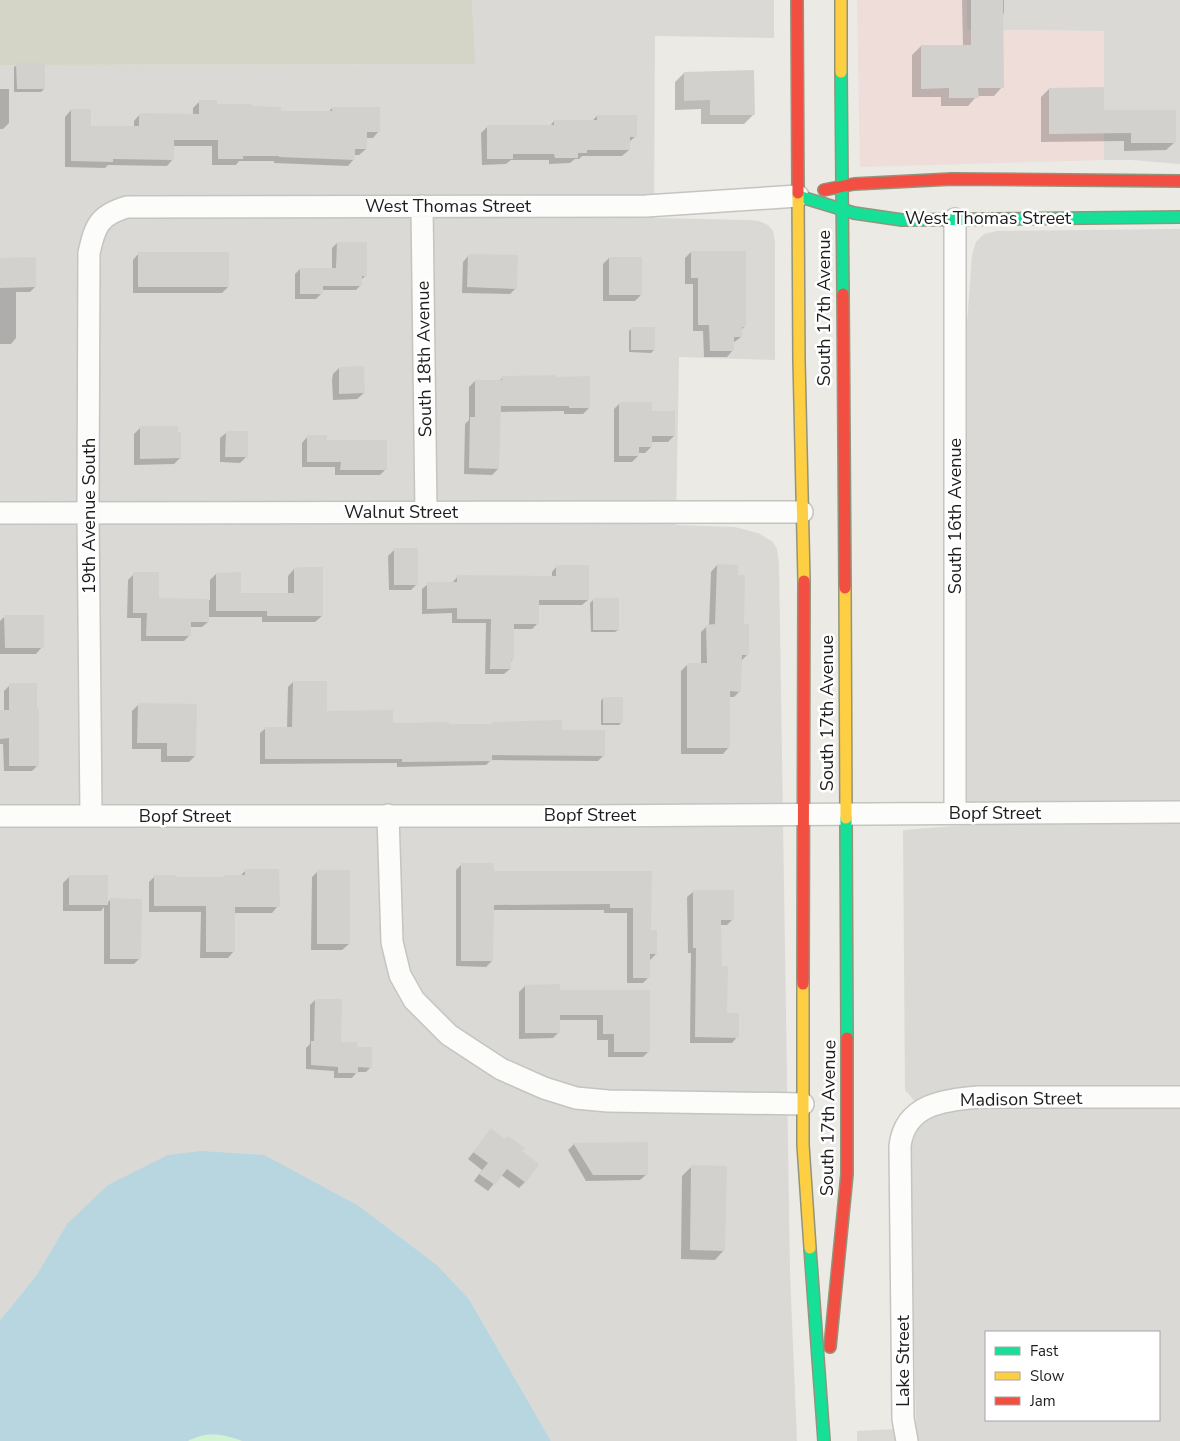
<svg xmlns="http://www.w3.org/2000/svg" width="1180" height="1441" font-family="'Nunito Sans',sans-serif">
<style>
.residential{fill:#dad9d6;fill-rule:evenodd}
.commercial{fill:#eeddd9}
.construction{fill:#d4d5c6}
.park{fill:#d2f3d3}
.water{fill:#b7d6df}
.shadow{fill:#0003}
.building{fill:#d3d1ce}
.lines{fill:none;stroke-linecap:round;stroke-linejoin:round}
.street-casing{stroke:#c4c4c1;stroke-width:24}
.fast-casing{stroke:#92957c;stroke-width:14}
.slow-casing{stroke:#92957c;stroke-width:14}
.jam-casing{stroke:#92957c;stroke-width:14}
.street{stroke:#fcfcfb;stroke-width:21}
.fast{stroke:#16e098;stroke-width:11}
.slow{stroke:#ffcf43;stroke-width:11}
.jam{stroke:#f24e42;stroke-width:11}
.labels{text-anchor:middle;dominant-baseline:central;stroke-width:5;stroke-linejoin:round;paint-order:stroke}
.street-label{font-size:18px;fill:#1d1d1d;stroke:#fff}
</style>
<rect width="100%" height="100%" fill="#ebeae5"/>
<path class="residential" d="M472,0H774V38L655,36L654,218L749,220L759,221L768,225L773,231L775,242V360L679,357L676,525L735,527L758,533L773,542L777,549L779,564L790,1273L797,1441H551L469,1299L437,1265L359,1206L67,1224L36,1276L0,1320V65L474,64Z
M967,0H1180V164L1132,160H1104V31L967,30Z
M1180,229V1441H857V1431L916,1428L910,1157L912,1143L918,1129L929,1118L905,1090L903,830L967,825L965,693L966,337L972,255L976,242L984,234L997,231ZM986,1332H1159V1420H986Z"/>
<path class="commercial" d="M857,0H967V30L1104,31V160L860,167Z"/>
<path class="construction" d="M0,0H472L475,64L0,65Z"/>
<path class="park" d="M199,1435H225L242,1441H188Z"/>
<path class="water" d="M201,1151L264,1155L359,1206L437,1265L469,1299L551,1441H242C223,1434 207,1431 188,1441H0V1320L36,1276L67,1224L108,1185L168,1155Z"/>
<path class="shadow" d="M962,0H1004V13L1002,15V87L994,96H977L968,106H941V97H912V55L921,46H963Z
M17,65L44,89L41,92H14V67Z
M684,73L754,114L744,124H701V109L675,110V82Z
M0,89H9V123L3,129H0Z
M1049,89L1103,111L1175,142L1166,150L1124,151V141L1041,142V97Z
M199,102L216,105L251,107L280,113H328L332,108L379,131L373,138H366V149L359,155H354V159L348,166L274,163V161H239L236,165H212V146H173V159L167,166L108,165L105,168L65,167V117L71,110L89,128H134V121L140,114L193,115V108Z
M597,116L636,136L629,142V150L622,156H582L579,159H575L570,163L549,164V160H511L506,164L482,165L481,133L488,126H550L554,121H592Z
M0,243V259L35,287L30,292H16V338L11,344H0Z
M337,243L365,276L361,280V285L356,290H321V294L316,299H295V274L300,269H332V248Z
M691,252L745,326L741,330V337L733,343V350L727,357H704L703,331H693V284H685V258Z
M139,253L228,287L222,293H133V260Z
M469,255L516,288L510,294L462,293L463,262Z
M609,258L641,295L635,301H603V264Z
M632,328L654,350L651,353L629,352V331Z
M339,368L364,393L357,399L333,400L332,380L333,374Z
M503,377L589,408L583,414H564V411L499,412L498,469L492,475L464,474L465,424L469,420V387L475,381H499Z
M620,403L651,412L674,436L668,442H651V447L645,453H638V456L632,462H614V409Z
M141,427L180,458L174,464L134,465V434Z
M227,432L247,456L240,463L220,462V438Z
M308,436L326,442L386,469L380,475H335V467H302V443Z
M394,550L417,584L411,590H389L388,556Z
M717,565L743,625L748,654L741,661L740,691L734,697H729V747L723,754H681V671L688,664L701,665V632L707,626H709L711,572Z
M557,566L588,600L582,605H538V623L532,629H513L512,660L510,663V669L504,674H485L486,623H452V613L422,614V589L428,584L452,583L458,576L552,578V572Z
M294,569L322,616L315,622H262V617H208V622L202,627H190V635L184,641H141V618H127L128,580L134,574L158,600H210V580L216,574L240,594H288V576Z
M593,600L618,630L615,632H591L590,603Z
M5,616L42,647L36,654H0V621Z
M293,682L325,712L392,724L491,725L493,723L561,731L604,755L598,761L491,760L486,765L397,767V763L260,764V733L266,728H287L288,687Z
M10,685L38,765L32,771H4L3,744H0V711H4V691Z
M603,698L622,722L619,725H601V701Z
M138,705L195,756L189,762H161V749H132V711Z
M462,864L492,872H650L649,931L656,954L650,960L649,977L643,983H627V913H604V910H492V961L486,967L456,966V870Z
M246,870L278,906L272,913H234V951L228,958H200L201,912H149V882L155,876L175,879H223L225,876H240Z
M318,871L349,944L342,950H311L312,877Z
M69,877L107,903L111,899L140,958L134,964H104V907L101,911H63V883Z
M693,892L733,919L727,925H720V967L726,1014L737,1037L732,1043H690L691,953H688L687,897Z
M525,986L558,991H649V1051L643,1057H608V1040H597V1020H559V1032L553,1038L519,1039V992Z
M315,1000L340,1043L356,1049L371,1067L366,1072H357L352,1078H334V1071L306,1069V1048L310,1044V1005Z
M491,1130L521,1152L525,1182L519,1188L501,1175L488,1191L474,1181L482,1170L468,1159Z
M574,1144H646L647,1174L640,1180L586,1181L568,1150Z
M692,1166L724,1250L715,1260L681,1259L682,1176Z"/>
<path class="building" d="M971,0H1003L1004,88H978L979,98H949V88L921,89V45H971Z
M16,63H45V89H17Z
M754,70L755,115H710V100L684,101V72Z
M1104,87V110H1176V143H1131V133L1049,134V88Z
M199,100H217V104H252V106L281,107V111H332V107H380V132H367V149H355V160L279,157V156H243V159H218V140H174V160L113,159V162L71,161V109H91V126H139V113L199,114Z
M597,115H637V137H630V150H587V153H578V158H555L554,154H513V159H487V125H554V120H597Z
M337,242H367V276H362V286H323V294H300V268H336Z
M691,251H746V327H742V337H734V351H710L709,325H698V278H691Z
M138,252H229V287H138Z
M468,254L518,255L517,289L467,287Z
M36,257V287L0,288V258Z
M609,257H642V295H609Z
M631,327H655V350H631Z
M364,366L365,393L339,394V367Z
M556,375V377L590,376V408H569V406H501L499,469L469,468L470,417H475V380H502V376Z
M619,402H652V411H675V436H652V447H639V456H619Z
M140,426H178V432H181V458L140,459Z
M226,431H248V457H225Z
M307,435H327V440H387V470H340L341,462H307Z
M394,548H418V585H394Z
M717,564L738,565V575H745L744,624H749V655H742L741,692L730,691V748H687V663H707L706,625L715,624Z
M556,565H589V600H539V624H514V660H511V669H490L491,619H457V608L427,609V582H457V575L556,576Z
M301,567H323V616H267V611H216V573L241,572V593H294V568Z
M133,572H159V598L209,599V622H191V636H146L147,613H133Z
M593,598H619V630H593Z
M4,615H44V648H5Z
M293,681H327V711L393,710V723L449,722V724H492V722L562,720V730H605V756L492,755V761L402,762V759H265V727H292Z
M9,683H37V709H39V766H9V738L0,739V710H9Z
M603,697H623V723H603Z
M138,703L197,704L196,756H167V743H137Z
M461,863H494V871H652L651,930H657V954H650V978H633V908H610V904L494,905L493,961H461Z
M245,869H279L280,907H235V952H206V906H154V875H176V877H225V875H245Z
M317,870H350V944H317Z
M69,875H108V905H69Z
M693,890H734V920H721L722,966H728L727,1013H739V1038L695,1037L696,948H693Z
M110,898L142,899L141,959H110Z
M560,984V990H650V1052H614V1034H603V1015H560V1033H525V985Z
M315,999H342L341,1042H357V1047H372V1068L358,1067V1073H338V1067L311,1065V1041H314Z
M491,1128L505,1139L508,1136L525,1148L522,1151L539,1164L526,1183L507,1169L495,1185L479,1174L488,1163L473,1152Z
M648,1142V1175H593L573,1143Z
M691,1165L727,1166L725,1251L690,1250Z"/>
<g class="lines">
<defs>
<path id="street" d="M422,206L426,512
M0,513L802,512
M955,813V219
M388,815L392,942L400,975L414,1000L449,1035L501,1069L544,1088L576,1098L608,1101L803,1104
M0,816H581L1180,812
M91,816L88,512L89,253C95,226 99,215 127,207L646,206L798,196
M907,1441L903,1419L900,1146C905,1104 944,1100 979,1097H1180"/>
<path id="fast" d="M841,72L843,294
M798,196L854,213L902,220L1180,217
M846,818L847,1038
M810,1248L824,1441"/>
<path id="slow" d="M841,0V72
M798,193L799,360L804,581
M845,588L846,818
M803,984V1145L810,1248"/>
<path id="jam" d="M797,0L798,193
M824,190L854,184L952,179L1180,181
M843,294L845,588
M803,984L804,581
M830,1347L847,1174V1038"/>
</defs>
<use href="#street" class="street-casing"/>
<use href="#fast" class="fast-casing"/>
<use href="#slow" class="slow-casing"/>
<use href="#jam" class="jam-casing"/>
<use href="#street" class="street"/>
<use href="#fast" class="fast"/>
<use href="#slow" class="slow"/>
<use href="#jam" class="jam"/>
</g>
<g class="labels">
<g class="street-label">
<text x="448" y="206">West Thomas Street</text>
<text x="988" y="218">West Thomas Street</text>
<text transform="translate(824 308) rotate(-90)">South 17th Avenue</text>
<text transform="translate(424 359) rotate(-91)">South 18th Avenue</text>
<text x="401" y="512">Walnut Street</text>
<text transform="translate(89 516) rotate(-90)">19th Avenue South</text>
<text transform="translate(955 516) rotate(-90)">South 16th Avenue</text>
<text transform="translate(827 713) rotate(-90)">South 17th Avenue</text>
<text x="995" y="813">Bopf Street</text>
<text x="590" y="815">Bopf Street</text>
<text x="185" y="816">Bopf Street</text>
<text transform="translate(1021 1099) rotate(-1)">Madison Street</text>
<text transform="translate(828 1118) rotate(-89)">South 17th Avenue</text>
<text transform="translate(903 1361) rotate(-90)">Lake Street</text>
</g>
</g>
<rect x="985" y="1331" width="175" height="90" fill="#ffffff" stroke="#a5a5a5"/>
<rect x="995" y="1347" width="25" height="8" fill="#16e098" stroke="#a5a5a5"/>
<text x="1030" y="1356" font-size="15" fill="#1d1d1d">Fast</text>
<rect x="995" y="1372" width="25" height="8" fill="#ffcf43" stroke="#a5a5a5"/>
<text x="1030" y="1381" font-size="15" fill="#1d1d1d">Slow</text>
<rect x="995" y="1397" width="25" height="8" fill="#f24e42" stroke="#a5a5a5"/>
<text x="1030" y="1406" font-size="15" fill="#1d1d1d">Jam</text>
</svg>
